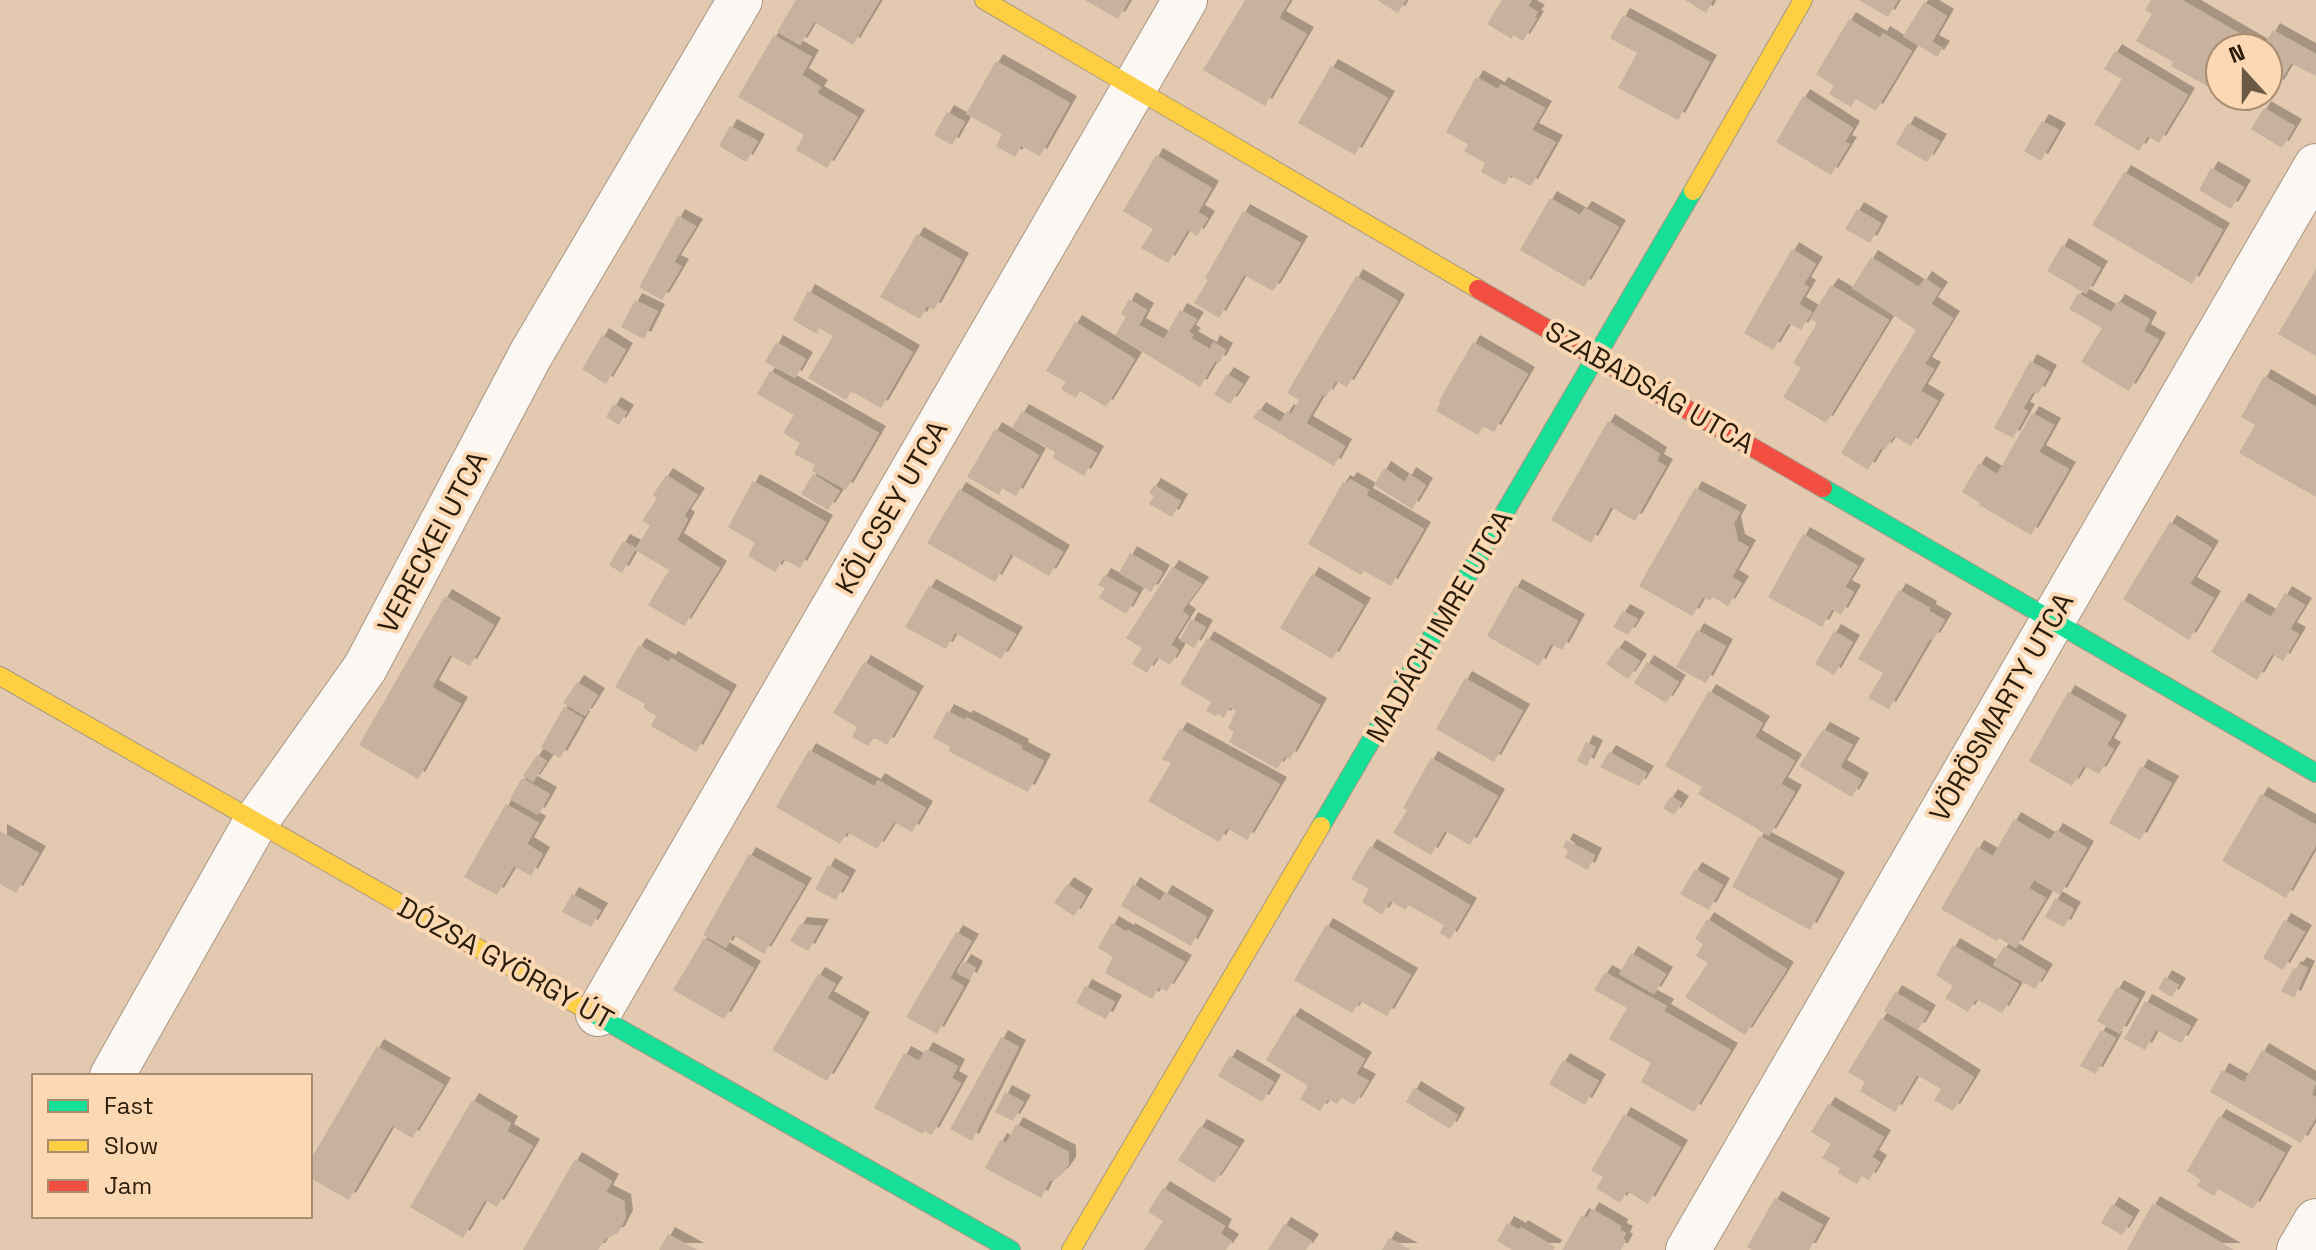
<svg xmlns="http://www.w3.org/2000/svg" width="2316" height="1250" font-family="'Space Grotesk',sans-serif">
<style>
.building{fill:#c6b29e;filter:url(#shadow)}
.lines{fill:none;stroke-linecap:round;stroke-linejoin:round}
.street-casing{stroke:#a99683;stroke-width:46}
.fast-casing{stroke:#a99683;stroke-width:20}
.slow-casing{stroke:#a99683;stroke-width:20}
.jam-casing{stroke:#a99683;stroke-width:20}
.street{stroke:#fbf7f3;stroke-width:44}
.fast{stroke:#16e098;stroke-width:18}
.slow{stroke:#ffcf43;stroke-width:18}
.jam{stroke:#f24e42;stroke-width:18}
.labels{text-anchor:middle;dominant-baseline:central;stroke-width:8;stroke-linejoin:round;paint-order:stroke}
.street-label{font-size:28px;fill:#2c1c0a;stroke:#fcd9b4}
</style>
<defs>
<filter id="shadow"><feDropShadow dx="7" dy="-7" stdDeviation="0" flood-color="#0004"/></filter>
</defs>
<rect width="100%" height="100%" fill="#e2c9b0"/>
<path class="building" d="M796,0H880L853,45L814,22L800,45L777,32Z
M1085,0H1129L1118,19Z
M1245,0H1290L1279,18L1307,34L1265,106L1203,70Z
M1377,0H1406L1398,13Z
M1502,0H1532L1528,6L1538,12L1534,17L1537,18L1523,41L1513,35L1512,39L1487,24Z
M1685,0H1713L1706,13Z
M1859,0H1898L1888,17Z
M2151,0H2182L2263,47L2273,30L2316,54V76L2291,63L2277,87L2268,81V48H2220V89L2216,87L2214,90L2171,66L2173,62L2136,41L2152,14L2145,10Z
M1924,2L1947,16L1932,42L1943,48L1937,57L1903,36Z
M1623,15L1710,62L1678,120L1618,88L1637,53L1610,38Z
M1849,19L1880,38L1883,33L1912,51L1876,111L1856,99L1851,107L1829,94L1834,86L1816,74Z
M774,35L812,57L802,75L821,87L817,93L858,117L827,168L796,150L804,135L738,97Z
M2115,51L2188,95L2159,143L2148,136L2139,151L2094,124L2122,79L2104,69Z
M996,61L1070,103L1040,156L1021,146L1015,157L996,146L1002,134L966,114Z
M1331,66L1388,98L1355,155L1298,123Z
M1476,77L1498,89L1501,84L1545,108L1532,130L1556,142L1531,186L1510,175L1505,185L1481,172L1485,163L1464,151L1468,144L1446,132Z
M1803,96L1853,128L1845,142L1850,144L1831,175L1776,142Z
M2232,96H2262L2255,109Z
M2264,108L2295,126L2282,148L2251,129Z
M947,112L965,122L952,145L934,135Z
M2042,121L2059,130L2041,161L2024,151Z
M1908,123L1940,141L1927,162L1896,144Z
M730,126L758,141L746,162L719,146Z
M1156,155L1212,188L1198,212L1208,218L1197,236L1188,230L1168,263L1141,248L1153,229L1123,211Z
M2211,168L2244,187L2231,209L2199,190Z
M2124,172L2223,230L2192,284L2092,225Z
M1550,198L1580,215L1585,208L1619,227L1584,287L1520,250Z
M1857,209L1881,223L1870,243L1845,229Z
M1243,211L1301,243L1273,291L1244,275L1219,318L1194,303L1208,280L1205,278Z
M678,216L696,226L674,262L682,266L662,300L639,287Z
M917,234L962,260L934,310L927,306L920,319L880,297Z
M2062,245L2101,268L2086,294L2047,271Z
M1792,249L1816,264L1804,284L1809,287L1799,304L1812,312L1801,330L1789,323L1773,350L1744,333Z
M1871,257L1919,287L1925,278L1941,289L1931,304L1953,318L1925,364L1934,369L1921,391L1938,401L1911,446L1894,436L1885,450L1881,448L1868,470L1841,453L1916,330L1852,288Z
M2316,269V356L2278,334Z
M1356,276L1398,301L1347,387L1336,381L1326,397L1323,394L1306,423L1345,446L1334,466L1253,418L1259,409L1280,422L1287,411L1291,414L1299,400L1287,393Z
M1831,285L1889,320L1826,423L1783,397L1801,368L1793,363L1817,323L1810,319Z
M808,291L913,352L881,408L851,391L846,400L808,378L833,336L819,328L817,334L793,320Z
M2078,293L2111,312L2118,301L2150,319L2144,331L2159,340L2129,391L2081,362L2102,328L2069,309Z
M1129,299L1147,310L1139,325L1164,339L1180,310L1197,319L1189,332L1194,335L1191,338L1210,349L1213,342L1226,350L1219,363L1215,361L1200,387L1115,335L1126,317L1121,314Z
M635,300L658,311L644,339L621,327Z
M1075,322L1135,359L1106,407L1080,391L1076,398L1061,389L1066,382L1046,371Z
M602,335L626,350L606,384L582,369Z
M776,342L806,359L795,378L765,362Z
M1473,342L1528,374L1494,432L1483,426L1478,435L1436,411L1441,402L1439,401Z
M2030,361L2050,372L2038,394L2033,392L2023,409L2028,411L2013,438L1994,428Z
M770,371L879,433L846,490L812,471L815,465L794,454L800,443L783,433L794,415L757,394Z
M1227,374L1243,384L1230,404L1214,394Z
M2264,376L2316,407V497L2239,453L2255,425L2241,417Z
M614,404L627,412L619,425L606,417Z
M1022,411L1097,453L1084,476L1053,458L1055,452L1012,428Z
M2032,413L2054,425L2039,452L2069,469L2031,535L1979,505L1980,503L1962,492L1979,463L1997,474Z
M1608,421L1660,454L1657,461L1666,466L1635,521L1611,507L1591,543L1551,520Z
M995,429L1039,455L1016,496L1002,488L999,495L967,477Z
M1384,468L1405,482L1409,474L1426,485L1412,509L1374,485Z
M813,474L840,491L828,510L801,494Z
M666,475L698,495L684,516L688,519L677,540L720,568L684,626L648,605L669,570L635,550L650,525L642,521L657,498L653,495Z
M1350,479L1369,490L1366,495L1424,529L1391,586L1364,571L1361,575L1308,544L1343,482L1347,484Z
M753,481L826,522L800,568L783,559L775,572L748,556L755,543L728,527Z
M1154,485L1181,501L1172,517L1149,504L1154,496L1149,493Z
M1695,488L1740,512L1734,523L1738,541L1749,547L1732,577L1742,583L1728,606L1713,597L1710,601L1703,597L1692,616L1639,586Z
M959,489L1063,552L1049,576L1009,553L1010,556L995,582L927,543Z
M2170,522L2212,548L2190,584L2214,598L2189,640L2123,599Z
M1803,534L1858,566L1845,587L1854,592L1841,615L1832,609L1822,627L1768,597Z
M623,541L636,548L622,573L609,565Z
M1130,553L1163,572L1151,592L1119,573Z
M1172,567L1202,584L1182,611L1189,616L1171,645L1179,650L1170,665L1157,657L1147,673L1132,664L1142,648L1126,638Z
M1312,574L1364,605L1332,659L1280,628Z
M1104,575L1138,593L1126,614L1099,598L1105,588L1098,585Z
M929,586L1016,634L1001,659L955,633L946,649L905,627Z
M1515,586L1578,621L1562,650L1551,644L1539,666L1487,636Z
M1899,590L1930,608L1929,611L1945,620L1933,640L1930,639L1889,709L1868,698L1883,673L1858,659Z
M2285,593L2305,605L2290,629L2299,634L2283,661L2272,654L2257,680L2211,652L2242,600L2271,617Z
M445,596L494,625L470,666L450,655L432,687L461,704L418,779L359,745Z
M1623,611L1638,619L1628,635L1613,627Z
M1191,619L1206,627L1194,648L1180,640Z
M1697,630L1726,646L1706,683L1676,667Z
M1834,631L1853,642L1834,675L1815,664Z
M1207,638L1320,705L1290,759L1285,756L1277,769L1229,742L1234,732L1228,728L1236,711L1230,707L1224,718L1218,714L1216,716L1206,711L1211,702L1180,684Z
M639,645L669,662L671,658L730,692L696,752L651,726L656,716L643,708L645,704L615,687Z
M1618,647L1640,661L1628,679L1606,664Z
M864,662L917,693L887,745L874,737L868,746L852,737L857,727L833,713Z
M1647,662L1679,682L1666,703L1634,683Z
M1465,678L1523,711L1494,762L1436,729Z
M577,682L598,695L585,716L563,703Z
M1709,691L1763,723L1755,737L1795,761L1781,784L1795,792L1769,836L1698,794L1702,787L1665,766Z
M2068,692L2120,722L2107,745L2114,749L2099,774L2084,766L2072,786L2029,761Z
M564,707L583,718L560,758L541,747Z
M947,711L965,720L966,717L1022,746L1021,749L1044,761L1028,792L948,751L951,747L933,738Z
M1180,729L1280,784L1247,840L1227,828L1219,842L1148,801L1171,763L1162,759Z
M1823,729L1853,745L1840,767L1862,780L1852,797L1799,766Z
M1586,742L1596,747L1587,766L1577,761Z
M809,750L874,786L878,780L926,808L912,832L894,822L877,849L847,832L840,844L776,807Z
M1609,752L1647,773L1639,786L1600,767Z
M537,755L547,761L533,782L523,776Z
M1431,758L1498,796L1470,845L1445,831L1431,855L1393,833L1407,810L1403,808Z
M2141,766L2172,783L2140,840L2109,823Z
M522,778L550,794L538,815L510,799Z
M2261,794L2316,825V845L2286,898L2222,861Z
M1671,796L1682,803L1674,815L1663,808Z
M506,804L539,823L527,844L543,854L531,876L514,866L497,895L464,877Z
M2014,819L2050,840L2056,830L2087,848L2060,895L2034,880L2029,888L2046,898L2016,948L1999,938L1997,941L1941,909L1977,847L1993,856Z
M0,831L39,853L16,893L0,884Z
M1759,836L1838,879L1810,930L1732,887Z
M1566,840L1595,855L1588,870L1565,858L1568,850L1563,847Z
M1370,846L1470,905L1450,939L1440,933L1444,925L1408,905L1406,910L1390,901L1382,915L1362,902L1369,889L1351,879Z
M749,854L805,885L764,954L733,935L726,948L703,935Z
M828,865L849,877L836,900L815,889Z
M1695,869L1723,885L1709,910L1680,894Z
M1067,884L1086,896L1074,916L1054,903Z
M1133,884L1160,901L1165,892L1207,917L1191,946L1121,906Z
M572,894L601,910L591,927L562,912Z
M2055,898L2074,909L2064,927L2045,917Z
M1707,919L1787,969L1745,1035L1685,997L1708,963L1696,956L1703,944L1695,939Z
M2284,920L2305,932L2283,970L2263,958Z
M1112,923L1127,932L1128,930L1185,962L1167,991L1159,987L1152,999L1105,973L1113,957L1098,948Z
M800,924L822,926L808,951L790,941Z
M1326,925L1411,975L1387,1016L1360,1001L1352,1013L1294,980Z
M956,932L972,941L950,978L964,986L937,1034L906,1017Z
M704,938L754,968L724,1019L673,990Z
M1953,945L2019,984L2002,1013L1976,999L1968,1012L1945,998L1953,986L1936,975Z
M2004,946L2046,971L2035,989L1993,965Z
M1631,953L1666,974L1654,994L1619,974Z
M964,961L976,968L970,980L957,973Z
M2300,964L2308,968L2294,998L2281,991L2294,968L2296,969Z
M1605,972L1667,1006L1664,1011L1731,1050L1694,1112L1641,1082L1651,1063L1609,1039L1627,1008L1594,990Z
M818,974L836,984L827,998L863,1019L827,1081L772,1050Z
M2165,977L2179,985L2172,997L2158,989Z
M1085,986L1115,1002L1106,1019L1076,1003Z
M2117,987L2139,999L2120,1034L2097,1021Z
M1895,992L1929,1012L1918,1030L1884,1011Z
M2145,1001L2191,1026L2181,1043L2156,1030L2145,1050L2124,1039Z
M1293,1015L1365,1059L1356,1074L1369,1081L1354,1105L1342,1098L1337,1104L1328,1099L1320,1111L1300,1099L1308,1086L1266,1060Z
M1881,1018L1974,1077L1953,1111L1934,1100L1941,1089L1917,1075L1895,1112L1860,1091L1865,1082L1848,1072Z
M2101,1030L2116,1038L2096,1074L2080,1066Z
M1001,1037L1019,1047L972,1141L950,1129Z
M377,1046L444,1085L412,1138L392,1126L349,1200L310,1178V1161Z
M926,1049L958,1066L952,1078L961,1083L932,1135L924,1131L923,1134L874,1108L904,1053L919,1061Z
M2262,1050L2316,1082L2312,1095L2316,1097V1117L2301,1143L2210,1092L2222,1070L2244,1082Z
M1230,1056L1274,1082L1262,1102L1218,1076Z
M1563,1060L1599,1081L1585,1105L1549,1084Z
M1414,1088L1458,1115L1450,1129L1406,1102Z
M1005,1092L1024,1102L1013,1121L995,1112Z
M472,1100L511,1123L507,1131L533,1146L497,1207L485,1200L463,1238L410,1207Z
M1828,1104L1884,1137L1872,1157L1880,1162L1869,1180L1862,1176L1857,1184L1838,1173L1840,1168L1822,1158L1831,1144L1811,1132Z
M1624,1114L1681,1147L1648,1204L1627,1191L1620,1203L1596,1188L1603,1177L1591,1171Z
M2219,1116L2285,1153L2253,1209L2218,1189L2214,1196L2197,1186L2201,1180L2187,1171Z
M1016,1124L1069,1152V1164L1062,1174L1053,1181L1050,1180L1041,1198L985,1168L1000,1140L1006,1143Z
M1200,1126L1238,1147L1214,1183L1178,1160Z
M575,1159L612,1181L606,1192L624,1201L626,1217L618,1233L605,1239L598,1250H523Z
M1163,1188L1225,1226L1221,1234L1232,1241L1226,1250H1144L1163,1221L1148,1212Z
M1775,1198L1823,1225L1809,1250H1752L1747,1247Z
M2153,1203L2234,1250H2127Z
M2112,1204L2133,1217L2122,1235L2101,1223Z
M1592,1209L1621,1226L1620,1230L1626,1233L1623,1239L1626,1241L1621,1250H1562L1582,1215L1587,1218Z
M1507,1223L1519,1230L1521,1227L1555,1247L1553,1250H1512L1497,1241Z
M1284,1224L1312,1241L1306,1250H1268Z
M668,1234L697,1250H659Z
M1389,1238L1411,1250H1382Z"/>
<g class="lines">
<defs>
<path id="street" d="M598,1014L1185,0
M112,1076L255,823L365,668L531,354L740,0
M1688,1250L2316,166
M2299,1250L2316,1221"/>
<path id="fast" d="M1823,488L2316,773
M1321,826L1693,191
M592,1013L1011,1250"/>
<path id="slow" d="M984,0L1478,289
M1693,191L1803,0
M0,676L592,1013
M1071,1250L1321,826"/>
<path id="jam" d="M1478,289L1823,488"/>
</defs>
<use href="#street" class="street-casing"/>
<use href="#fast" class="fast-casing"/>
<use href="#slow" class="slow-casing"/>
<use href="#jam" class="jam-casing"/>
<use href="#street" class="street"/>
<use href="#fast" class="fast"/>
<use href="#slow" class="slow"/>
<use href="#jam" class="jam"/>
</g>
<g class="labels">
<g class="street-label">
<text transform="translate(1650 387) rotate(30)">SZABADSÁG UTCA</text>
<text transform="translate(891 507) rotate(-60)">KÖLCSEY UTCA</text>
<text transform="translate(432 542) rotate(-62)">VERECKEI UTCA</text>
<text transform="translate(1439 626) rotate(-60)">MADÁCH IMRE UTCA</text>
<text transform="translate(2001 707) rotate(-60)">VÖRÖSMARTY UTCA</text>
<text transform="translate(506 963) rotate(29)">DÓZSA GYÖRGY ÚT</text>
</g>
</g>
<rect x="32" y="1074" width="280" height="144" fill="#fcd9b4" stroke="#a98d70" stroke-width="2"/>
<rect x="48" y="1100" width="40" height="12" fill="#16e098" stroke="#a98d70" stroke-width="2"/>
<text x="104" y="1114" font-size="24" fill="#2c1c0a">Fast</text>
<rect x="48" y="1140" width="40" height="12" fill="#ffcf43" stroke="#a98d70" stroke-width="2"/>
<text x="104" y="1154" font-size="24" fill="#2c1c0a">Slow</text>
<rect x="48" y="1180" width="40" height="12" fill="#f24e42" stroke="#a98d70" stroke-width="2"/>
<text x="104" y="1194" font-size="24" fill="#2c1c0a">Jam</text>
<g transform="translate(2244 72) rotate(339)"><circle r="38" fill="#fcd9b4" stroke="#a98d70" stroke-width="2"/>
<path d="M0-6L14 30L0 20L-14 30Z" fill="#6c5944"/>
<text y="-12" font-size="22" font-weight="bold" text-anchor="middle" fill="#2c1c0a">N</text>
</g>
</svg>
